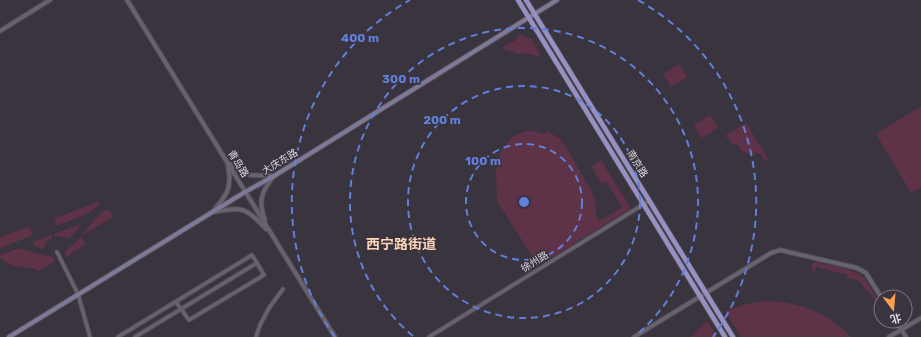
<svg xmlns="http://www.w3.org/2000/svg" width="921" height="337" font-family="Rubik,'Noto Sans SC',sans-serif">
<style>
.green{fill:#5e3247}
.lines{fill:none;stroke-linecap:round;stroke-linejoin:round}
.minor-casing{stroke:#55515a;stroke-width:5}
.tertiary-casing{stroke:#55515a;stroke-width:5.5}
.secondary-casing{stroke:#55515a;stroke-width:6}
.primary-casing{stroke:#55515a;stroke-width:6}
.minor{stroke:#68626e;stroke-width:3}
.tertiary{stroke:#68626e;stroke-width:3.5}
.secondary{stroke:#7f7998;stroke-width:4}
.primary{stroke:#9691c2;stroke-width:4.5}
.ring{fill:none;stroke:#617fdb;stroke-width:2;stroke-dasharray:7 5}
.labels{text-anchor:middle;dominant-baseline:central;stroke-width:3.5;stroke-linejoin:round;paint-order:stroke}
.street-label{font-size:10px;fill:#dedae1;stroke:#39343e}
.district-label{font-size:14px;font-weight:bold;fill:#fdd4b8;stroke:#39343e}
.centre{fill:#617fdb;stroke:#39343e;stroke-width:2}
.ring-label{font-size:12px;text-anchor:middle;font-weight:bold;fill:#617fdb;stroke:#39343e;stroke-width:3.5;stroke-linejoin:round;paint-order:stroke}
</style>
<rect width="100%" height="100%" fill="#39343e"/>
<path class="green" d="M520,35L531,39L541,55L537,56C534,54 531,55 528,53C520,56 514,51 507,51L505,50L503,47L518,39L517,36Z
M679,64L687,77L671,87L663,74Z
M921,106V187L911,193L876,134Z
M710,115L718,128L702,138L694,125Z
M746,123L770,162L763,159L762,156L759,153H755L753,155L751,154L750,155H749V153H748L747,154L746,153V152H744L743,151L740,150L739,146L736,144H732L730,142L731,141L730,140L729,141L728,138H727L726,135Z
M532,131L545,134L547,131L559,138L564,144L591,190L595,200L596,209V216L599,221L622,207L606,181L601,184L592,168L593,165L601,160L631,208L541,264H537L497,201L496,172L498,161L501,151L511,138L523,132Z
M98,202L99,203V205L89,213L82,216L57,226L56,225L55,218Z
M107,209L112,213L113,217L81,236L86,244L66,257L65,254C67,248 72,246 76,242C87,232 93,217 107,209Z
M79,225L80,226L79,228L69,239L60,236L55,237L54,234Z
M28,227L30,228L32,234L31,236L0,248V237Z
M52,235V238L47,241L43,249L33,245V243L35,241Z
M20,248L39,254L53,257L55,261L39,271C33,267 27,268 20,267C12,266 6,263 0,258V255Z
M815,262C829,266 853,268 864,277L881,306V311L868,290H865C860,280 858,280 847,278V275L816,267L815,271L812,270V264Z
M765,301C799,302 827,312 851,337H741L725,311L747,304Z
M707,321L718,337H690Z"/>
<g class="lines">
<defs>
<path id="minor" d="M57,252L78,294L90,337
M176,302L181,309L189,320L264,275L257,263
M118,337L252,255L257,263L135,337
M256,337L260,325L269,308L283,289
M429,337L649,201"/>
<path id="tertiary" d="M127,0L335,337
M0,31L50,0
M228,163L243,173L251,175L274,176
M214,210C228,194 232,187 228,165
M214,212C243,206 246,208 266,229
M265,220C258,201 261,193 273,177
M896,321L906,337
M634,337L771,253L780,250L857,268L866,273L881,297
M889,337L921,318"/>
<path id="secondary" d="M9,337L245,192L274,176L557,0"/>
<path id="primary" d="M518,0L725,337
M526,0L733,337"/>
</defs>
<use href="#minor" class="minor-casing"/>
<use href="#tertiary" class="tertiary-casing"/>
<use href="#secondary" class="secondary-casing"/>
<use href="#primary" class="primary-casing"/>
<use href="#minor" class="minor"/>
<use href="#tertiary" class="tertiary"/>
<use href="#secondary" class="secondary"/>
<use href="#primary" class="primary"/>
</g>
<g class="ring">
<circle cx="524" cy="202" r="58"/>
<circle cx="524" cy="202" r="116"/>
<path d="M413 336A174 174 0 1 1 635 336"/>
<path d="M335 337A232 232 0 0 1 410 0M638 0A232 232 0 0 1 713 337"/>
</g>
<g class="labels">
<g class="street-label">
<text transform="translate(280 162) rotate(-31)">大庆东路</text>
<text transform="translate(238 164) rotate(58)">青岛路</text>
<text transform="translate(637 164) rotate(58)">南京路</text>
<text transform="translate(535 262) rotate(-32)">徐州路</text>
</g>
<g class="district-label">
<text x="401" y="244">西宁路街道</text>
</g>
</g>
<circle cx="524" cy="202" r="6" class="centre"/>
<g class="ring-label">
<text x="360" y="42">400 m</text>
<text x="401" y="83">300 m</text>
<text x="442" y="124">200 m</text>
<text x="483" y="165">100 m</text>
</g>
<g transform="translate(893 309) rotate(164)"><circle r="19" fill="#39343e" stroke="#7b767f"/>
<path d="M0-3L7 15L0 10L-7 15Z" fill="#fc9d54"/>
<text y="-6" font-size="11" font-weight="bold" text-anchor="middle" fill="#dedae1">北</text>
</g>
</svg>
